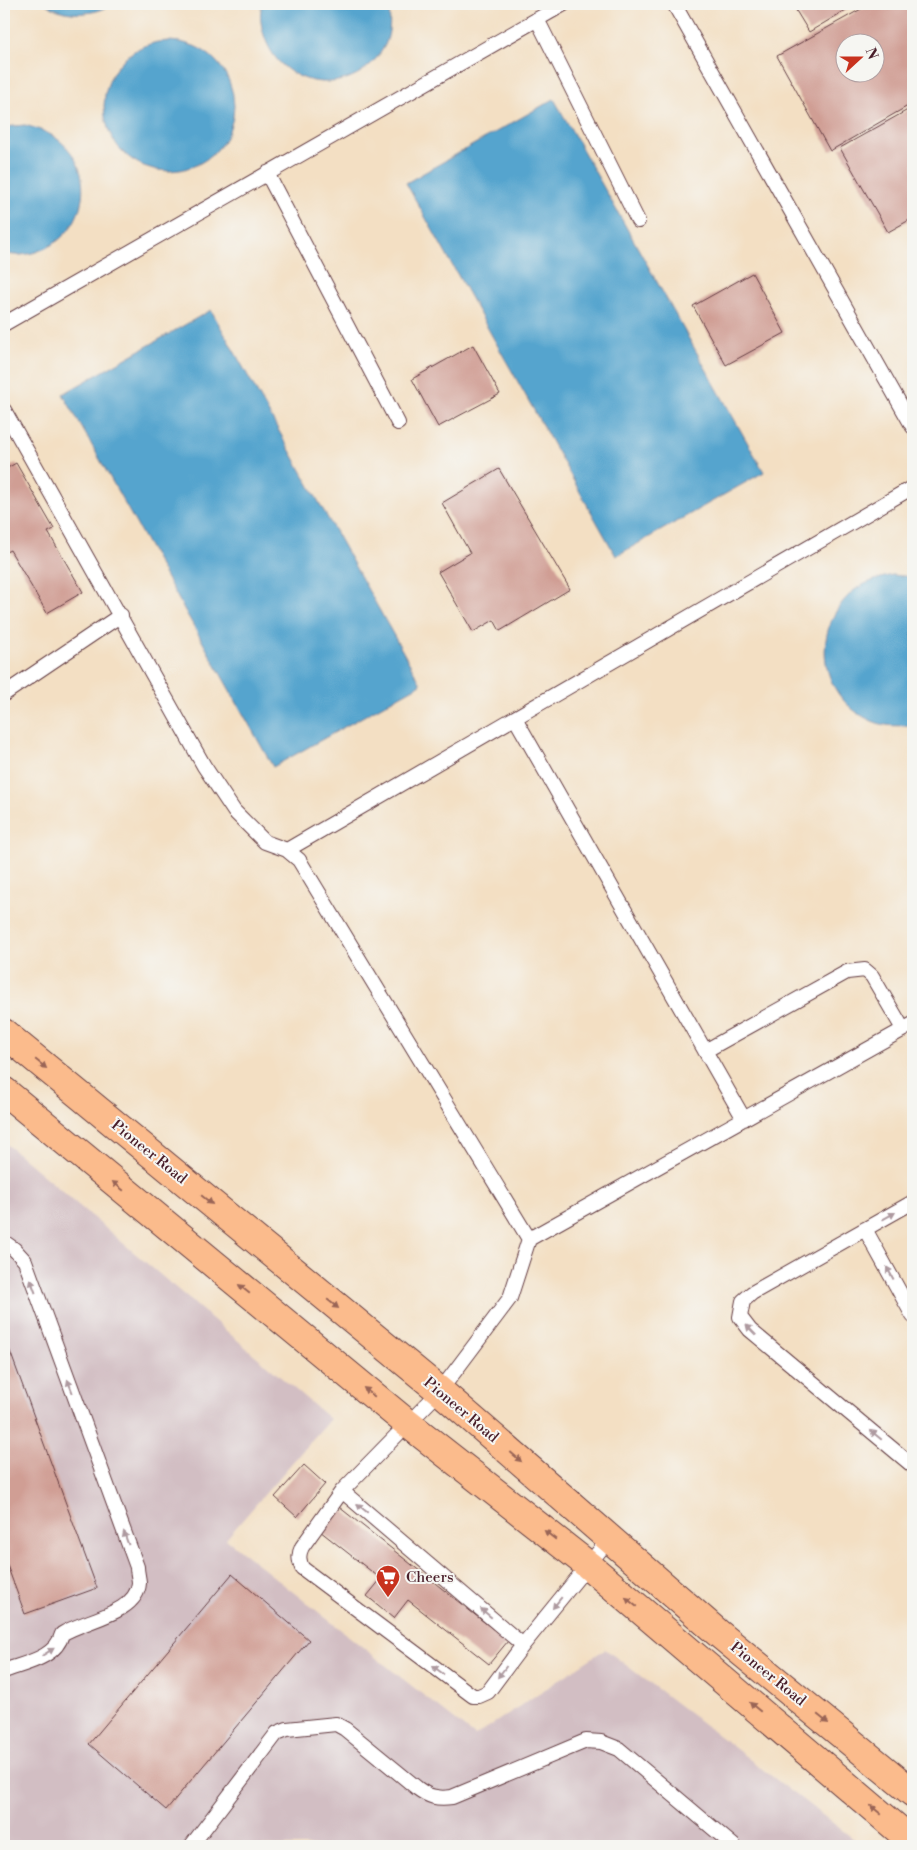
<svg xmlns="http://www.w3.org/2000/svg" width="917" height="1850" font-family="'Libre Bodoni',serif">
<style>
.industrial{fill:#d2bec3}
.water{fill:#54a4ce;stroke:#4f627c}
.building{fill:#d09e94;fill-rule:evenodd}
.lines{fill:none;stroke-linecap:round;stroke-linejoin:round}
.service-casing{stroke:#633c42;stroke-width:16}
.primary-casing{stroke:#633c42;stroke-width:30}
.service{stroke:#fff;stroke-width:14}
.primary{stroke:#fbbb8c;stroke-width:28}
.oneway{fill:#9a6557}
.oneway2{fill:#ae9aa0}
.labels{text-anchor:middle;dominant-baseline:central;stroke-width:4;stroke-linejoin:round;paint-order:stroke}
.street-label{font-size:15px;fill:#4a1f2b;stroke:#f6f6f2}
.poi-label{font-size:15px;fill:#4a1f2b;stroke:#f6f6f2;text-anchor:start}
</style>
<rect width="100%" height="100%" fill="#f6f6f2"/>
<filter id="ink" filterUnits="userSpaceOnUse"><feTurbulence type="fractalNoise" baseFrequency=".02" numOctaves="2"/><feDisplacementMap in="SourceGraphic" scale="10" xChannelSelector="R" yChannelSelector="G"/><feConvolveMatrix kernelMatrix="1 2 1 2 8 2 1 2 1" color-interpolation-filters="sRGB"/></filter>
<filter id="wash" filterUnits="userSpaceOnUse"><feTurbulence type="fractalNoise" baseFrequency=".0096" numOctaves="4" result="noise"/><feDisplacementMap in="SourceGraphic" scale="20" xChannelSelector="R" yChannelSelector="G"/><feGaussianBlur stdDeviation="1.12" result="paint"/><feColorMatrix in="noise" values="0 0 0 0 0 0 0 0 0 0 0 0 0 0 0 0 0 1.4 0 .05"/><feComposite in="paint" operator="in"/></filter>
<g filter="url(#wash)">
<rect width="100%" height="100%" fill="#f3dfc3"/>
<path class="industrial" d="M4,1142L330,1419L226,1539L475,1736L605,1649L863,1846H4Z"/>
<path class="water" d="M46,4H113C94,16 65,17 46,4Z
M262,4H389C390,17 391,33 385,45C358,98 284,93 265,38C261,27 259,15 262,4Z
M104 106a65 65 0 1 1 130 0a65 65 0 1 1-130 0Z
M554,99L764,472L616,556L406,183Z
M25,125C38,129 49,132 60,141C98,172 86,233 41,250C29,255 16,257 4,253V127Z
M211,310L421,684L273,767L63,394Z
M892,575L913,577V725C899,726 885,727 872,721C819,698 810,632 850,594C861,583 877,579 892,575Z"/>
<g id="blocks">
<path class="building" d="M792,4H856L809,32Z
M870,4H913V103L830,151L777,56ZM844,42H874V72H844Z
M913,107V218L888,232L840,148Z
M752,273L785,333L726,365L693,306Z
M473,345L500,394L438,427L412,379Z
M16,463L54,529L48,532L83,592L47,613L10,550L4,553V470Z
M499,469L570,589L500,631L494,620L473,632L438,572L470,553L442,503Z
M4,1335L97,1588L25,1614L4,1557Z
M304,1465L325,1484L297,1517L275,1497Z
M339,1507L508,1641L489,1664L408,1600L394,1618L367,1596L381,1579L320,1531Z
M232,1574L309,1640L166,1810L89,1744Z"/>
</g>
</g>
<g filter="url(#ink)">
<use href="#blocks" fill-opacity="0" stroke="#633c42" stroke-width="1"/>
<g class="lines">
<defs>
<path id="service" d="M674,4L913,427
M537,19L638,221
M267,173L398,423
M4,324L564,4
M4,410L204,766L234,811L265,842L287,850L299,860L529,1239
M4,694L121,615
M515,718L744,1119
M287,850L913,487
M705,1051L847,972L865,970L872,976L903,1029
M913,1202L752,1293L743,1301L740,1317L750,1330L913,1466
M865,1229L913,1316
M4,1242L14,1249L25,1261L137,1567C137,1573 139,1578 139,1583C137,1614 83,1620 62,1634C56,1658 25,1663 4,1671
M342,1491L523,1645
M610,1538L523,1645L488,1692L479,1696H473L302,1568C299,1560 298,1555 302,1547L342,1491L440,1391L510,1298L529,1239L913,1024
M191,1846L277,1733L287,1729L336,1724L345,1729L417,1788C429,1797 437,1799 452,1797L586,1741L601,1742L619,1749L734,1846"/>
<path id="primary" d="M4,1033L440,1391L718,1633L913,1793
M4,1091L407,1423L588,1565L913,1842"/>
</defs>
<use href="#service" class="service-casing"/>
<use href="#primary" class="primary-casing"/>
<use href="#service" class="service"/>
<use href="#primary" class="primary"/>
</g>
<defs><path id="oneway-solid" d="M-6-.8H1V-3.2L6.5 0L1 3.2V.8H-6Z" transform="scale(1.25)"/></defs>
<g class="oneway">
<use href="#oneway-solid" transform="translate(41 1064) rotate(39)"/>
<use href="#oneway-solid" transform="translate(118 1186) rotate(-141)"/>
<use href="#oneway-solid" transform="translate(207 1200) rotate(39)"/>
<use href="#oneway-solid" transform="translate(244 1289) rotate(-141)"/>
<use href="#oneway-solid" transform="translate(333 1304) rotate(39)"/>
<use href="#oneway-solid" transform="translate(369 1392) rotate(-141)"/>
<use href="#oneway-solid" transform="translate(516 1457) rotate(41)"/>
<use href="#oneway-solid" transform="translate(550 1535) rotate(-142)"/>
<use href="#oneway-solid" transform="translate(631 1602) rotate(-140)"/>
<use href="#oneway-solid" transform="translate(755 1707) rotate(-140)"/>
<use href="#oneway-solid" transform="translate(823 1719) rotate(39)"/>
<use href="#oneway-solid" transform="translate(876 1810) rotate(-140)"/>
</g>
<g class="oneway2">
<use href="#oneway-solid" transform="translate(889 1216) rotate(-29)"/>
<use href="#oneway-solid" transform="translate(890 1273) rotate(-119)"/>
<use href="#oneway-solid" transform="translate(33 1286) rotate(-110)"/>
<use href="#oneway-solid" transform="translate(751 1330) rotate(-134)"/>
<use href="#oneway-solid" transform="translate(70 1386) rotate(-111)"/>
<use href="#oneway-solid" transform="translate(876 1435) rotate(-140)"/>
<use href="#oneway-solid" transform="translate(362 1508) rotate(-140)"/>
<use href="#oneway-solid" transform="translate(126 1538) rotate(-110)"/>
<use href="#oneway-solid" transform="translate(557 1603) rotate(129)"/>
<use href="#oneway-solid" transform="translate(486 1613) rotate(-140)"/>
<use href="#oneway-solid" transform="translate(48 1652) rotate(-32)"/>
<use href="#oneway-solid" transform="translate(438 1670) rotate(-143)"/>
<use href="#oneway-solid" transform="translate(502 1672) rotate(127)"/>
</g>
</g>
<defs>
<symbol id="supermarket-pin" viewBox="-11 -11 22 30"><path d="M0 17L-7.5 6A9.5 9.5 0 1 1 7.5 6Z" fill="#c8321e" stroke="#f6f6f2"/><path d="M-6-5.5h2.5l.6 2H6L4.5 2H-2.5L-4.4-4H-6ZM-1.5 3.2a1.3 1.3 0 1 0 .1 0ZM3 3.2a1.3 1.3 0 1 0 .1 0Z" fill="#fff"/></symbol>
</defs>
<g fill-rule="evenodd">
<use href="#supermarket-pin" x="374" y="1563" width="28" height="38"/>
</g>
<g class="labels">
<g class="street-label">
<text transform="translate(149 1152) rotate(39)">Pioneer Road</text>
<text transform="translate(461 1410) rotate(40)">Pioneer Road</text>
<text transform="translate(768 1674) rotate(39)">Pioneer Road</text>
</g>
<g class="poi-label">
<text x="406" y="1577">Cheers</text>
</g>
</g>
<rect width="917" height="1850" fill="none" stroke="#f6f6f2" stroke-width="20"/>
<g transform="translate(860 58) rotate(69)"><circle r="24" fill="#f6f6f2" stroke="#b1a0a2"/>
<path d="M0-4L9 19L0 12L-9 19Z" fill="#c8321e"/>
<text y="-8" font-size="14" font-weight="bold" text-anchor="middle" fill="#4a1f2b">N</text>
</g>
</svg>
